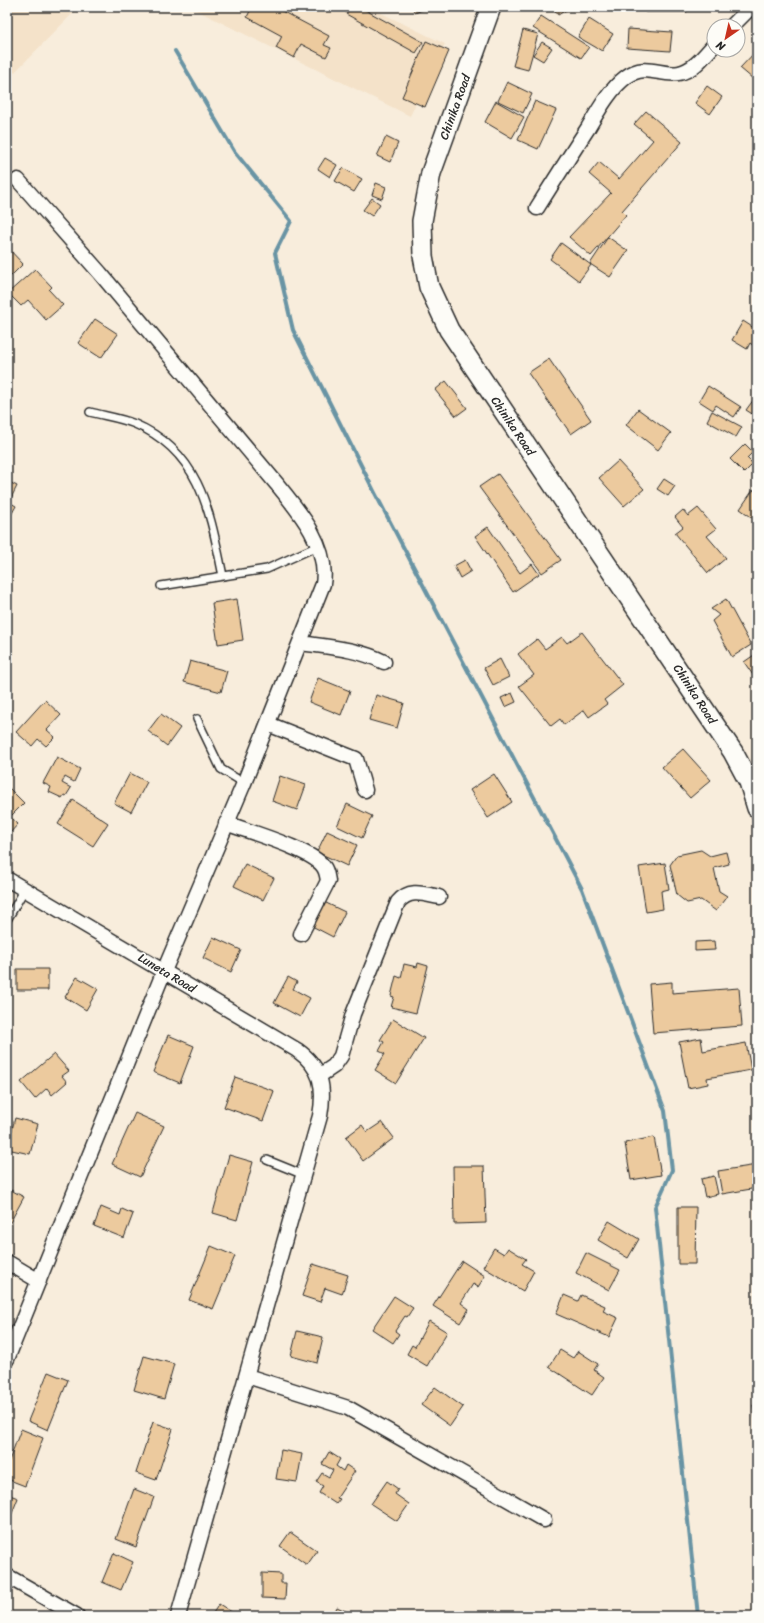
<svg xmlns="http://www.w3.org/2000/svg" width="764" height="1623" font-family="Sriracha,sans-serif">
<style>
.built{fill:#f4e2c9}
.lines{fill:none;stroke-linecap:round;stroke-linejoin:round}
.stream{stroke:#6994a4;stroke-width:4}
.building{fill:#ecca9e;stroke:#2b2b2b}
.service-casing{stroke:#2b2b2b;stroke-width:10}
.minor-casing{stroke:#2b2b2b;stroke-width:17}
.secondary-casing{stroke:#2b2b2b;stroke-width:22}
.service{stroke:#fdfcf7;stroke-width:7}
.minor{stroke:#fdfcf7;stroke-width:14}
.secondary{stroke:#fdfcf7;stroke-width:19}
.labels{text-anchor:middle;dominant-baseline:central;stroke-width:3.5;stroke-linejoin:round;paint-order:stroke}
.street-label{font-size:12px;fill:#2b2b2b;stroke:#fdfcf7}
</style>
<rect width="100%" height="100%" fill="#f8eddc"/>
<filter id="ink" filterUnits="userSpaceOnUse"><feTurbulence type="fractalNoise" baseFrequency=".025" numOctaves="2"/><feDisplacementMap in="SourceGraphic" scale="8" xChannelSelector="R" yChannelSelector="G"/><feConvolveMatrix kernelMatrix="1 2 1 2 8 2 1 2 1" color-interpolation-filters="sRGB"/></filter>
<g filter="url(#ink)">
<path class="built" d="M7,7H79L7,80Z
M190,7H369L445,44L410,116Z"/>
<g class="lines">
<path class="stream" d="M175,51L234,151L291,221L275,253L293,330L375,493L582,889L665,1111L672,1170L655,1207L698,1616"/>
</g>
<path class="building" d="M252,7H274L329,36L324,45L331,48L326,57L301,44L294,58L276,48L282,36L247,17Z
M350,7H360L423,42L416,53L346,14Z
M412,7H429L415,13Z
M553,7H571L558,15Z
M645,7H687V12H645Z
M541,16L589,47L581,58L533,28Z
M589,19L613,34L602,51L578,37Z
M628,29L672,32L670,51L627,48Z
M523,30L538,34L528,70L513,66Z
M426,41L449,51L425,107L402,97Z
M542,42L552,48L543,61L533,55Z
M757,50V75L753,79L740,68Z
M507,82L532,94L523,113L498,101Z
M707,86L722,97L710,114L695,103Z
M496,101L524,117L512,138L485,122Z
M535,101L556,110L538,149L518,140Z
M646,111L682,142L622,211L626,215L591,256L569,237L611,193L589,174L599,162L619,179L653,140L634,124Z
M386,137L398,143L390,162L377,156Z
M325,158L337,165L330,177L318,169Z
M343,168L362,179L354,192L335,181Z
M376,183L386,187L382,199L372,195Z
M372,198L380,204L372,216L363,210Z
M608,237L628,251L610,277L590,264Z
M561,243L591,265L579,281L550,259Z
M7,247L23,264L9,278L7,276Z
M35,269L52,287L49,290L63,305L46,320L28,300L21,306L8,293Z
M95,319L118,334L101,358L78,343Z
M743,321L757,330V342L754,346L750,343L747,349L732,340Z
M549,359L591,420L571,434L528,373Z
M446,381L467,408L456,416L435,390Z
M708,386L741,407L734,417L716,405L713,410L699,401Z
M757,395V417L746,410Z
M638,409L671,433L658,450L626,425Z
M712,411L742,427L736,437L707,421Z
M745,444L753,452L747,458L753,464L744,473L730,459Z
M618,461L644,489L624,506L599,478Z
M498,474L561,560L542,573L479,487Z
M664,479L675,486L668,496L657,489Z
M7,481L17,486L9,502L16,506L7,522Z
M753,490L757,493V521L740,509Z
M698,508L716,529L707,536L726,558L708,573L675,533L683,527L675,517L683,510L688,516Z
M488,527L520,573L532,564L539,574L513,592L475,536Z
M465,560L471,571L460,578L454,566Z
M237,599L243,640L218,644L212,603Z
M726,599L751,645L732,657L712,621L719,615L711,609Z
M582,632L623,685L604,700L607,704L589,717L584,710L564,725L560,719L551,726L519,686L534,675L518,654L537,639L545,649L562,637L567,643Z
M757,653V681L744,662Z
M500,659L509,677L493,685L484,668Z
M190,661L227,671L221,692L184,682Z
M318,678L350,691L341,715L309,702Z
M512,693L516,702L505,707L501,698Z
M376,695L404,703L397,728L369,720Z
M45,700L61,715L47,730L55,737L46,746L38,739L32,746L16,732Z
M161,714L180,728L167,746L148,731Z
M683,749L711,780L690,798L662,767Z
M57,757L80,769L74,782L65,777L62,783L71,788L66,796L64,795L62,798L49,792L51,787L43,783Z
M130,773L147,782L131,812L114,803Z
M494,774L512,802L488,818L470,790Z
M280,776L306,785L297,810L272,801Z
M9,788L24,803L10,817L18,824L10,833L7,830V789Z
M73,800L108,823L93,846L58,824Z
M347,804L372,816L362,838L337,826Z
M327,831L357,845L347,866L317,852Z
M701,850L710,856L726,852L729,864L714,868L719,891L727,896L716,911L701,900L687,903L677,895L670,865L677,855Z
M665,863L669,889L661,891L663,909L646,912L639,867Z
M245,864L274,878L263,900L234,886Z
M322,901L345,912L333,937L310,925Z
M213,937L241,950L231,972L203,958Z
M714,941L715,950L695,951V942Z
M418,963L428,966L416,1013L391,1007L394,997L391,996L396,976L401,978L404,964L417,967Z
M17,969H48V990H17Z
M77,977L98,989L86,1010L65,997Z
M288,977L297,982L293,989L310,998L300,1017L274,1003Z
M672,982V993L739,988L742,1026L653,1033L649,984Z
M7,1017L10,1028L7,1029Z
M393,1019L424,1038L396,1083L375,1070L385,1054L379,1051L384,1042L380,1040Z
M168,1035L194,1046L180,1083L153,1072Z
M701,1038L703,1051L746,1043L751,1070L707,1078L708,1084L688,1088L679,1042Z
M54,1054L69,1071L62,1076L67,1082L52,1095L47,1088L35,1099L21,1082Z
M235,1077L274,1091L263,1121L224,1107Z
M135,1113L164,1126L140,1177L112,1164Z
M15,1118L38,1124L30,1154L7,1149Z
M382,1122L394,1138L363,1161L346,1137L362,1125L367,1132Z
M654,1137L661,1175L631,1180L625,1143Z
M229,1155L253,1162L237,1220L213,1213Z
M757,1165V1188L722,1194L718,1171Z
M453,1166H484L486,1223L454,1224Z
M714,1176L718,1194L705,1197L701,1179Z
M7,1188L24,1197L7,1228Z
M101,1207L120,1215L122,1209L133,1214L124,1238L94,1226Z
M678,1207H696L695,1264H678Z
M609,1221L639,1239L628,1258L598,1240Z
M211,1246L235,1256L213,1309L189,1300Z
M494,1248L504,1254L508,1248L526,1259L522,1264L534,1271L523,1291L483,1267Z
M586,1253L620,1270L609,1290L576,1273Z
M462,1261L485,1276L478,1287L473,1284L461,1303L469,1309L460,1323L433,1306Z
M313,1264L348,1275L342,1294L325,1288L320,1302L302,1296Z
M564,1295L578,1301L581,1295L605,1306L603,1311L618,1318L609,1337L556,1314Z
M394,1296L413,1308L407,1317L405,1316L395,1331L399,1334L393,1343L372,1329Z
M429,1321L447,1332L427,1366L407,1354L412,1345L415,1347Z
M297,1331L323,1337L317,1363L291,1356Z
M560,1350L573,1358L578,1351L598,1364L594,1370L604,1377L592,1395L549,1367Z
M144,1356L174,1364L164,1399L134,1390Z
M48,1372L68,1380L48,1430L28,1421Z
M435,1387L463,1407L450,1426L421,1405Z
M753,1405H757V1428Z
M153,1422L173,1429L156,1480L136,1473Z
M21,1429L43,1438L25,1486L7,1479V1466Z
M281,1450L302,1454L297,1482L276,1479Z
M329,1452L340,1459L336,1466L343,1471L346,1465L355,1471L337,1498L340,1499L336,1504L319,1493L323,1486L316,1482L322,1473L329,1477L333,1470L322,1464Z
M387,1481L398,1489L395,1494L409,1504L397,1521L371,1504Z
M134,1489L154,1497L136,1547L116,1539Z
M7,1494L18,1498L7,1526Z
M290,1532L317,1551L307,1565L280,1546Z
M114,1553L133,1562L121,1590L102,1582Z
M262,1573L281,1574V1583H286L285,1599L262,1598Z
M219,1604L238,1616H211Z
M337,1607L354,1615V1616H333Z"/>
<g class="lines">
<defs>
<path id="service" d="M90,412C105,416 121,418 135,424C201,452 210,513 223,576
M161,586L267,569L318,546
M197,719L221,769L244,783
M7,920L25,889
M267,1160L304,1175"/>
<path id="minor" d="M732,26L751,7
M537,208C554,181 571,154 588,128C598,111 610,89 626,77C646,62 661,77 679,73C694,70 704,56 714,45
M300,643C328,647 359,649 384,662
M268,724L356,759L365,790
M226,823C249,832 310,849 323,866C327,871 327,876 328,881L301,934
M7,879L297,1050C322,1068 325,1087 320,1116L178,1616
M319,1076L334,1066L341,1056L353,1014L398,902C410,888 424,894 439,897
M7,1262L39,1281
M7,1359L164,971L244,783L323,584C329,546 299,511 276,483L100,273L18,180
M247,1376L348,1408L544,1520
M7,1576L77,1616"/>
<path id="secondary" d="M491,7L431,173L422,221L423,256L429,287L449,330L733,752L749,782L757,808"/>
</defs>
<use href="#service" class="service-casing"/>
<use href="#minor" class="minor-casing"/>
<use href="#secondary" class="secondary-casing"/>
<use href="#service" class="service"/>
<use href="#minor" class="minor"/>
<use href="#secondary" class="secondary"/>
</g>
</g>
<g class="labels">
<g class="street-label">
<text transform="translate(455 107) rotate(-70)">Chinika Road</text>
<text transform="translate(513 426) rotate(56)">Chinika Road</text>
<text transform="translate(695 694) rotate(57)">Chinika Road</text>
<text transform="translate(167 973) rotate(31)">Luneta Road</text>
</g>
</g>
<rect width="764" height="1623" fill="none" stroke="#fdfcf7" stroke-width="24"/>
<rect x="12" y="12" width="740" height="1599" fill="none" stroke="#2b2b2b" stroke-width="1.5" filter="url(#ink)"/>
<g transform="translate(726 38) rotate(214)"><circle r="19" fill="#fdfcf7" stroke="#a9a8a5"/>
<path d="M0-3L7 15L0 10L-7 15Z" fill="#c8321e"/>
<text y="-6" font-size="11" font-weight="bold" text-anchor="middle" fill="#2b2b2b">N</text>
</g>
</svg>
